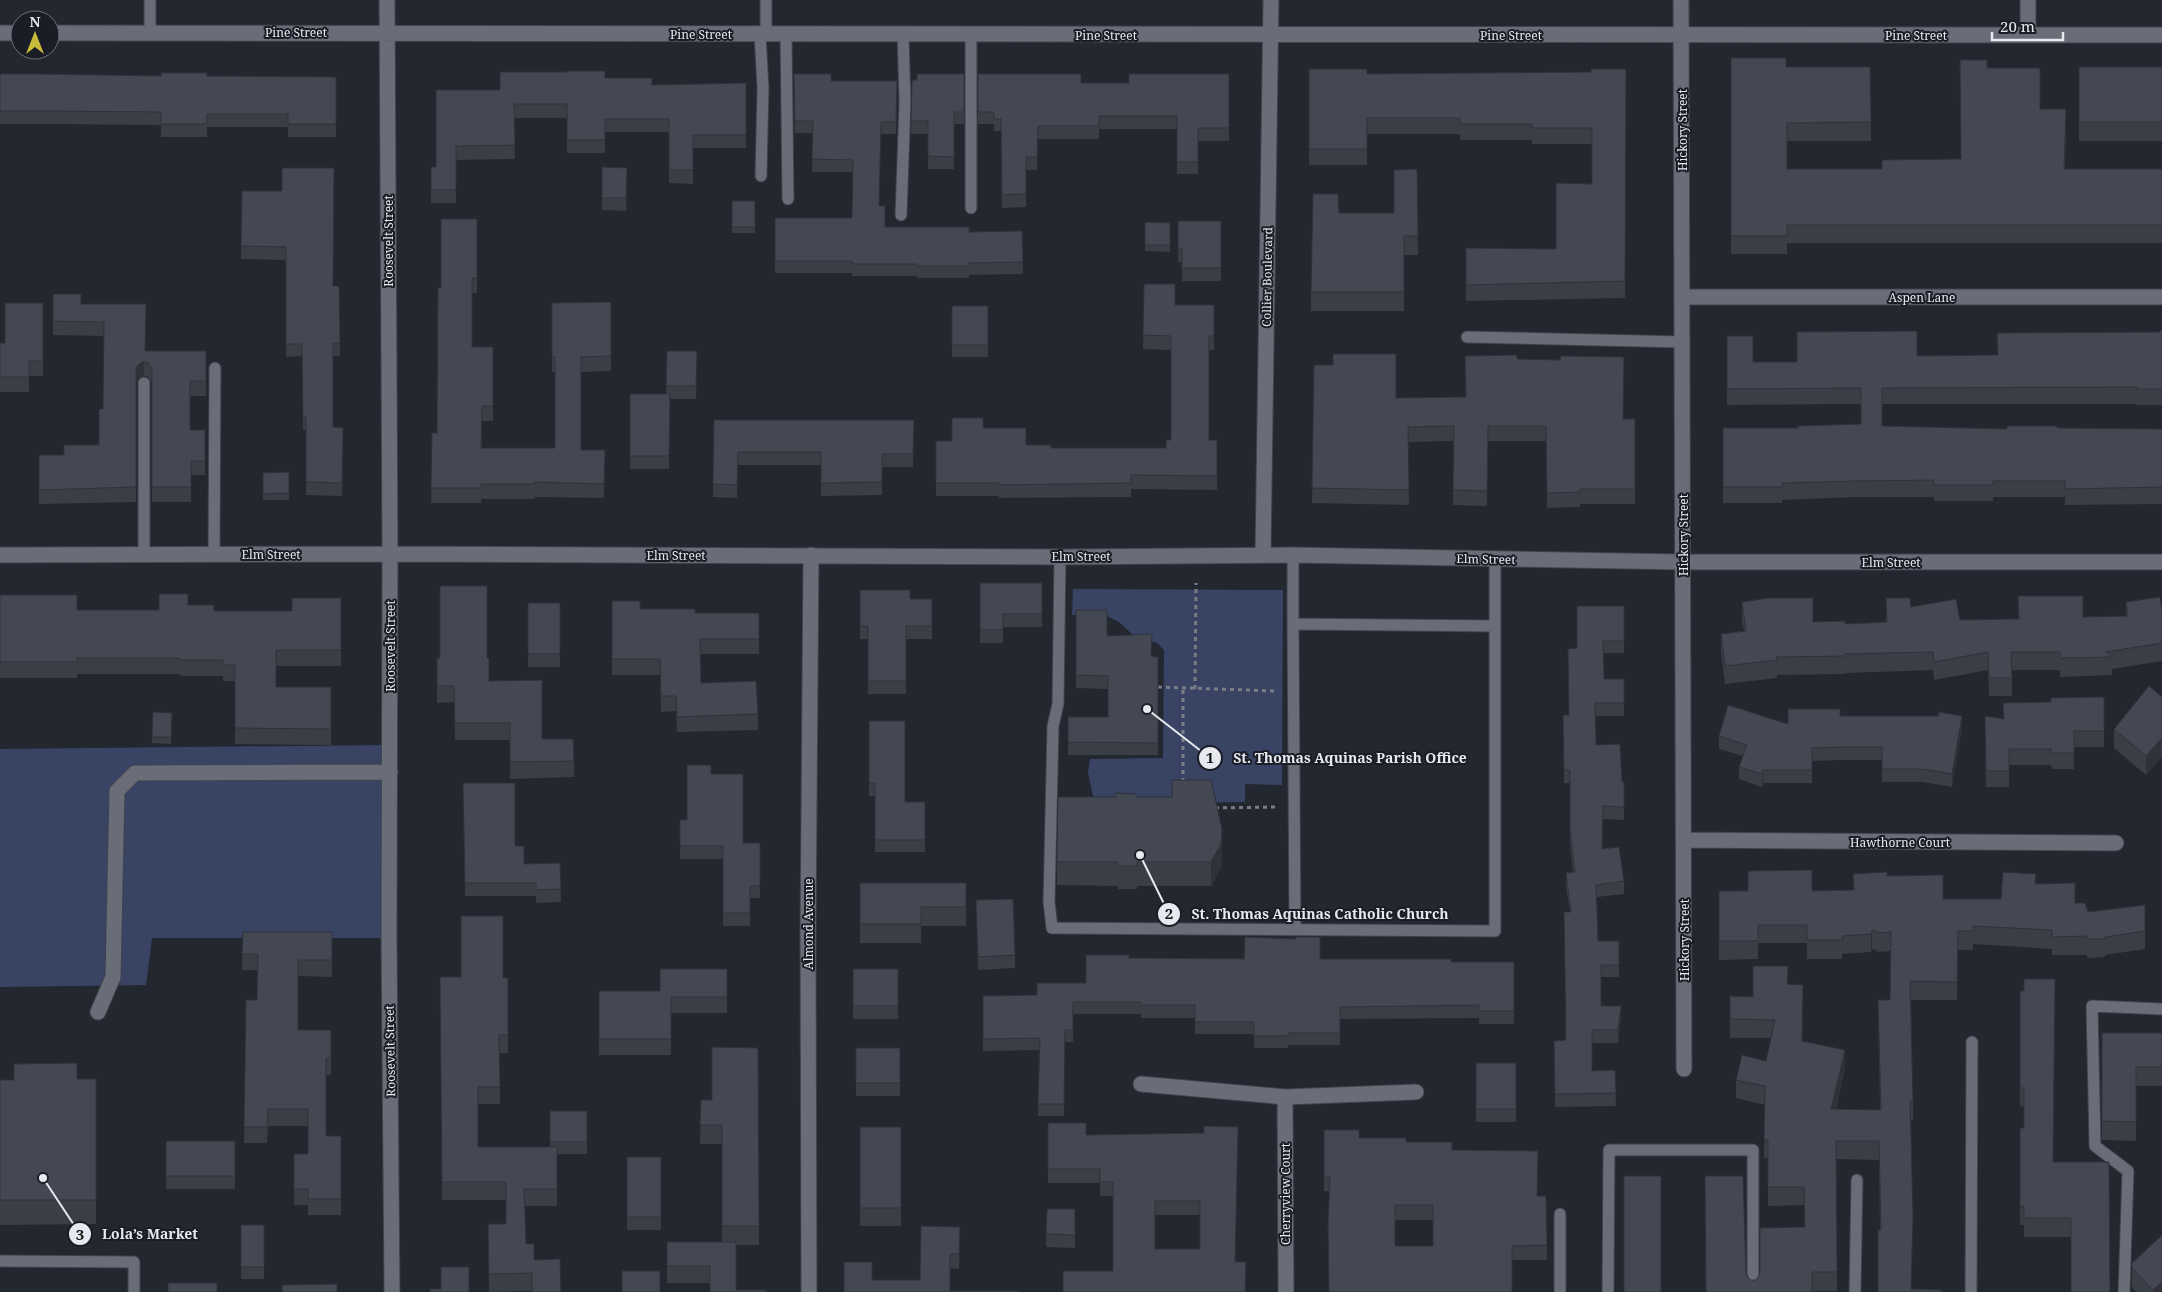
<svg xmlns="http://www.w3.org/2000/svg" width="2162" height="1292" font-family="'Noto Serif',serif">
<style>
.green{fill:#394465}
.lines{fill:none;stroke-linecap:round;stroke-linejoin:round}
.lane-casing{stroke:#41434c;stroke-width:13}
.street-casing{stroke:#41434c;stroke-width:17}
.path{stroke:#7a7d85;stroke-width:3;stroke-dasharray:4 4;stroke-linecap:butt}
.lane{stroke:#696d78;stroke-width:11}
.street{stroke:#696d78;stroke-width:15}
.wall{fill:#3a3e47;fill-rule:evenodd}
.shaded-wall{fill:#303239}
.building{fill:#444852;stroke:#303239;fill-rule:evenodd}
.labels{text-anchor:middle;dominant-baseline:central;stroke-width:4;stroke-linejoin:round;paint-order:stroke}
.street-label{font-size:12px;fill:#e7e9f0;stroke:#1a1d26}
.leader{fill:none;stroke:#e7e9f0;stroke-width:2}
.callout-dot{fill:#e7e9f0;stroke:#1a1d26;stroke-width:2}
.mark-label{font-size:15px;text-anchor:middle;font-weight:bold;fill:#111}
.callout-label{font-size:14px;text-anchor:middle;font-weight:bold;fill:#e7e9f0;stroke:#1a1d26;stroke-width:4;stroke-linejoin:round;paint-order:stroke}
</style>
<rect width="100%" height="100%" fill="#232730"/>
<path class="green" d="M1073,589L1283,590L1282,785L1245,784V802L1095,804L1088,773L1090,759L1163,758L1164,650L1157,643L1134,636L1119,622L1107,616L1072,615Z
M390,745L389,938H152L146,985L0,987V749Z"/>
<g class="lines">
<defs>
<path id="lane" d="M150,0V33
M766,0V34
M760,34L763,88L761,176
M786,34L788,199
M971,35V208
M901,215L905,103L903,34
M1467,337L1683,342
M144,554V383
M214,554L215,368
M1293,555V624
M1060,557L1058,704L1053,726L1049,902L1052,928L1495,931V626L1293,624L1295,930
M1495,559V626
M1560,1214V1292
M0,1261L134,1262V1292
M1608,1292L1609,1150H1753V1292
M1855,1292L1857,1180
M1971,1292L1972,1042
M2124,1292L2128,1171L2095,1146L2092,1006L2162,1009"/>
<path id="street" d="M387,0L390,554L389,938L392,1292
M1681,0L1684,1069
M2028,0V35
M0,33H20
M50,33L2162,35
M1682,297H2162
M0,555L390,554L1060,557L1293,555L1683,562H2162
M1263,555L1271,0
M1684,840L2116,843
M98,1012L113,977L117,791L135,773L390,772
M1141,1084L1285,1097
M809,1292L808,933L811,555
M1286,1292L1285,1097L1416,1092"/>
</defs>
<use href="#lane" class="lane-casing"/>
<use href="#street" class="street-casing"/>
<path class="path" d="M1158,687L1276,691
M1195,689L1196,583
M1183,782V688
M1215,808L1277,807"/>
<use href="#lane" class="lane"/>
<use href="#street" class="street"/>
</g>
<path class="wall" d="M1731,58L1786,67H1870L1871,141H1787V169H1882L1961,159L1987,68L2040,109L2066,127L2065,169H2162V243H1787V254H1731Z
M2079,67H2162V141H2079Z
M1309,69L1367,74L1591,72L1626,69L1625,298L1466,301V248L1556,249L1592,184V144H1532V140H1460V134H1367V165H1309Z
M0,74L161,76L336,77V137H288V127H207V137H161V125L49,124H0Z
M794,74L831,81H897L896,134H881L879,206L885,227L969,232L1022,231L1023,274L969,275V278H917V276H852V273H775V218H852L853,172H812L813,133H795Z
M964,74V124H954V169H928V134H911L912,80Z
M978,74L1081,83H1129L1229,74V141H1198V174H1177V129H1099V139H1038L1037,170H1026V207L1002,208L1001,131H994V124H978Z
M605,78L652,85L746,83V148H693V184L669,183V132H605V153H567V118H514L515,159L456,160V203H431V167H436L500,90Z
M602,167L627,168L626,211L602,210Z
M1417,169L1418,255H1404V311H1311V292L1339,213H1394Z
M242,191L333,286H339L340,356H333V427L343,428L342,496L306,495V430H303L302,356L286,357V260L241,259Z
M732,201H755V233H732Z
M477,219V293H472V347H493V421H482V448H555V372H552V303L611,302V371L581,372V450H605L604,498L535,497V499H481V503H431L432,433H437L441,288Z
M1178,221H1221V281H1182V262H1178Z
M1145,222L1170,223V252L1145,251Z
M1144,284L1175,305H1214V350H1209V440H1217V490L1131,489V497L999,498V496H936V441H952L983,428L1026,445L1051,448H1166L1171,440V350L1143,349Z
M53,294L81,304L145,351H206V396H190V430H205V475H191V502H152V383L148,377L144,376L138,379L136,383V502L39,504V455H64L99,445L103,409L104,336L53,335Z
M43,303V376H29V392H0V343H5Z
M952,306H988V357H952Z
M2162,330V405H2137V404H1882V426L2007,429H2162V504L2065,505V497H1993V501H1934V497H1855L1782,500V503H1723V428H1798L1861,424V404L1727,405V336L1753,362H1797L1917,356L1998,355L2160,332Z
M667,351H697L696,399H670L669,469H630V394H666Z
M1517,359L1623,419H1635V504H1580V507L1547,508L1546,441H1488L1487,506L1453,505L1454,441L1408,442L1409,505L1312,503L1314,365L1396,398L1466,397Z
M714,420H914L913,467H882V495L821,496V465H738L737,498L713,497Z
M289,472V500H263V473Z
M980,583H1042V627H1003V643H980Z
M860,590L910,599H932V639H906V694H868V639H860Z
M0,595L77,610H159L188,605L214,611H292L341,598V666H276V687H331V745L235,744V681H223V676H180V674H77V678H0Z
M1886,598L1911,607L1960,620L2083,617L2126,616V602L2162,612V661L2112,669V675L2060,677V670H2012V696H1989L1988,670L1934,680L1933,670L1845,673V674L1777,675V678L1725,684L1721,652V634L1744,631L1742,620V602L1813,622L1845,624L1886,622Z
M612,601L640,609L695,613H759V654H700L701,683L758,714V730L677,732L676,711L661,712L660,675H612Z
M528,603H560V667H528Z
M1624,606V653H1603L1604,679H1624V716H1595L1596,745L1622,782H1624V820L1603,819L1602,849L1624,881V894L1597,897L1598,941H1619V977H1601V1006L1621,1018L1618,1043H1592V1071L1615,1070L1616,1106L1555,1107L1554,1041L1565,1040L1570,912L1566,886V873L1573,872L1570,842V783H1564L1563,715H1569L1577,648Z
M1076,610L1107,636L1152,656L1158,657V755H1068V717H1108V689L1076,688Z
M437,658H487L489,681L542,739L574,761V777L510,779V740H455L454,702L437,703Z
M2104,697V747H2074V769H2052L2051,765H2009V787H1986L1985,716L2003,719V703L2051,702Z
M2162,697V759L2161,758L2146,775L2114,748V729Z
M172,713L171,744L152,743V737Z
M1840,716L1962,728L1952,787L1923,782H1882V760H1840L1812,761V783H1763L1762,787L1739,779V767L1743,756L1719,749V736Z
M869,721L905,802H925V852H875V796H869Z
M711,774L743,843H760V898H750V926H723V859H680V820H687Z
M463,783L515,846L524,864L560,863L561,902L536,903V896H465Z
M1137,797L1222,852L1221,867L1211,886H1137V889H1118V886L1057,885V862Z
M1853,874L1887,876L1943,899H2001L2036,884L2075,903L2088,912L2145,905V949L2105,955V957L2087,958V955H2052V949L1973,944V950H1958L1957,1000H1911L1913,1101V1120H1911L1913,1235L1878,1292L1880,1230L1879,1160L1836,1159L1837,1291L1706,1292L1746,1273L1750,1280H1756L1805,1227L1804,1205L1768,1206V1158H1764L1765,1105L1736,1098V1080L1766,1061L1771,1038H1730V996L1753,997L1788,984L1803,1041L1845,1069L1836,1109L1880,1110L1878,1000H1890L1891,951L1877,952V950L1872,949L1871,952L1842,954V959H1807V943H1758V959L1719,960V891L1853,890Z
M860,883H966V926H921V943H860Z
M976,900L1015,955V968L978,970Z
M243,932H332V977L298,976V1030H331V1075H326V1136H341V1215H308V1205H294V1154H308V1126H268L267,1143H244L246,1000H257L258,970H242Z
M1129,958L1320,959L1451,962H1514V1024H1479V1018L1340,1019V1045H1288V1048H1254V1034H1195V1018H1141V1014H1073V1042H1065L1064,1116H1038L1039,1050L983,1051V996L1037,995L1086,983Z
M727,969V1013H671V1055H599V991H660Z
M853,969H898V1019H853Z
M440,977L508,978V1053H500V1104H478V1147H550V1111H587V1154H557V1206H525L526,1244L534,1260L561,1292H532V1291L489,1292L488,1224H506V1200H442Z
M2020,991L2053,1162H2109L2071,1237H2024V1225H2020V1128H2024V1107L2020,1106Z
M2102,1033H2162V1086H2136V1141L2102,1140Z
M758,1048L759,1245H736V1290L710,1292V1283H667V1242H722V1144H700L701,1100H712Z
M856,1048H900V1096H856Z
M1476,1063H1516V1122H1476Z
M96,1079V1224L0,1225V1080Z
M1048,1123L1086,1135L1204,1133L1236,1262L1246,1292L1113,1271V1196H1100V1183H1048ZM1155,1215H1200V1249H1155Z
M860,1127H901V1226H860Z
M1324,1130L1359,1138L1406,1142L1452,1150L1537,1196H1546L1547,1260H1512L1329,1292V1191H1324ZM1395,1220H1433V1246H1395Z
M166,1141H235V1189H166Z
M627,1157H661V1230H627Z
M1047,1209H1075V1248L1046,1247Z
M241,1225H264V1279H241Z
M960,1227L959,1269L950,1268V1291L844,1292L872,1280H920Z
M2132,1263L2162,1292H2136L2132,1287Z"/>
<path class="shaded-wall" d="M144,361V376L138,379L136,383V369L138,365Z
M1962,716V728L1952,787V774Z
M2161,739V758L2146,775V756Z
M1763,770V783L1762,787V774Z
M1222,829V852L1221,867L1211,886V862Z
M1872,931V949L1871,952V934Z
M1621,1006V1018L1618,1043V1030Z
M1845,1050V1069L1831,1127V1109Z
M2162,1282V1292H2153V1290Z"/>
<path class="building" d="M1731,58H1786V67H1870L1871,122L1787,123V169H1882V160L1961,159L1960,60H1987V68H2040V109H2066L2064,169H2162V225H1787V236H1731Z
M2079,67H2162V122H2079Z
M1309,69H1367V74L1591,72V69H1626L1625,281L1466,285V248L1556,249V183L1592,184V128H1532V124H1460V118H1367V149H1309Z
M567,71H605V78H652V85L746,83V135H693V170H669V119H605V140H567V104H514L515,145L456,146V190H431V167H436V90H500V72H567Z
M161,73H207V76L336,77V124H288V114H207V124H161V112L49,111H0V74H39L161,76Z
M794,74H831V81H897L896,122H881L879,206H885V227H969V232L1022,231L1023,262L969,263V266H917V264H852V261H775V218H852L853,160L812,159L813,121H795Z
M917,74H964V112H954V157L928,156V121H911L912,80H917Z
M978,74H1081V83H1129V74H1229V128H1198V162H1177V116H1099V126H1038L1037,157H1026V194L1002,195L1001,119H994V112H978Z
M602,167L627,168L626,198H602Z
M282,168H334L333,286H339L340,343H333V427L343,428L342,483L306,482V417L303,418L302,344H286V247L241,246L242,191H282Z
M1417,169L1418,236H1404V292H1311L1313,194H1338L1339,213H1394V170Z
M732,201H755V227H732Z
M441,219H477V278H472V347H493V406H482L481,448H555V357H552V303L611,302V356L581,357V450H605L604,484L535,482V484H481V488H431L432,433H437L438,288H441Z
M1178,221H1221V268H1182V249H1178Z
M1145,222L1170,223V245H1145Z
M1144,284H1175V305H1214V336H1209V440H1217V476L1131,475V483L999,485V483H936V441H952V418H983V428H1026V445H1051V448H1166V440H1171V336L1143,335Z
M53,294H81V304H146L145,351H206V381H190V430H205V461H191V487H152V369L148,363L144,361L138,365L136,369V487L39,490V455H64V445H99V409H103L104,322L53,321Z
M5,303H43V361H29V377H0V343H5Z
M952,306H988V345H952Z
M2160,330H2162V389H2137V387L1882,388V426L2007,429V426H2057V428L2162,429V487L2065,489V481H1993V485H1934V480L1855,481L1782,483V487H1723V428H1798V426L1861,424V388L1727,389V336H1753V362H1797V332L1917,331V356L1998,355L1997,333L2160,332Z
M667,351H697L696,386H666Z
M1333,354H1396V398L1466,397L1465,356L1517,355V359L1560,360L1561,356L1624,357L1623,419H1635V489H1580V492L1547,493L1546,426H1488L1487,491L1453,490L1454,426L1408,427L1409,490L1312,488L1314,365H1333Z
M630,394H670L669,456H630Z
M714,420H914L913,454H882V482L821,483V452H738L737,485L713,484Z
M289,472V493L263,494V473Z
M980,583H1042V614H1003V630H980Z
M440,586H487V658H489V681L542,680V739H573L574,761L510,762V723H455L454,686H437V658H440Z
M860,590H910V599H932V626H906V681H868V626H860Z
M159,594H188V605H214V611H292V598H341V650H276V687H331V729L235,728V665H223V660H180V658H77V662H0V595H77V610H159Z
M2018,596H2083V617L2128,616L2126,602L2160,597L2162,612V643L2106,652L2112,657L2060,658V652H2011L2012,678H1989L1988,652L1934,662L1933,652L1845,654V656L1776,657L1777,660L1725,666L1721,634L1746,631L1742,602L1769,598H1813V622L1845,621V624L1887,622L1886,598H1910L1911,607L1956,599L1960,620L2019,619Z
M612,601H640V609H695V613H759V639H700L701,683L756,681L758,714L677,717L676,696H661L660,659H612Z
M528,603H560V654H528Z
M1577,606H1624V641H1603L1604,679H1624V703H1595L1596,745L1620,744L1622,782H1624V807L1603,806L1602,849L1619,847L1624,881L1596,885L1598,941H1619V965H1601V1006H1621L1618,1030H1592V1071L1615,1070L1616,1093L1555,1094L1554,1041L1566,1040L1564,912H1571L1566,873L1575,872L1570,829V770H1564L1563,715H1569L1568,649L1577,648Z
M1076,610H1107V636L1152,634L1151,656L1158,657V743L1068,742V717H1108V676L1076,675Z
M2149,686L2162,697V740L2161,739L2146,756L2114,729Z
M2104,697V731H2074V753H2052L2051,749H2009V771H1986L1985,716L2004,719L2003,703L2051,702V698Z
M1728,705L1788,724V709H1840V716H1938L1939,712L1962,716L1952,774L1923,769H1882V747H1840L1812,748V770H1763L1762,774L1739,767L1747,745L1719,736Z
M153,712L172,713L171,737H152Z
M869,721H905V802H925V840H875V783H869Z
M687,765H711V774H743V843H760V886H750V913H723V846H680V820H687Z
M1172,780H1211L1222,829L1221,844L1211,862H1137V866H1118V862H1057L1058,797H1116V793L1136,794L1137,797H1172Z
M463,783H515V846H524V864L560,863L561,889L536,890V883H465Z
M1812,870V891L1854,890L1853,874L1887,872V876L1943,875V899H2001L2003,872L2036,874L2035,884L2075,883V903H2085L2088,912L2145,905V931L2105,937V939H2087V936L2052,937V930L1973,926V931H1958L1957,982L1910,981L1913,1101H1910L1913,1216L1911,1289L1942,1290V1292H1878V1230H1881L1879,1141H1836L1837,1272H1812V1292H1706L1705,1176H1743L1746,1273L1750,1280H1756L1760,1274V1228L1805,1227L1804,1187H1768V1140H1764L1765,1086L1736,1080L1742,1055L1766,1061L1775,1020L1730,1019V996L1753,997V966H1788L1787,984L1803,985L1802,1041L1845,1050L1831,1109L1881,1110L1878,1000H1890L1891,932L1877,933V931H1872L1871,934L1842,936V940H1807V925H1758V941H1719V891H1748V871Z
M860,883H966V907H921V924H860Z
M1013,899L1015,955L978,957L976,900Z
M461,916H503V978H508V1035H499L500,1087H478V1147H557V1189H524L526,1244H534V1260L560,1259L561,1292H532V1273L489,1274L488,1224H506V1182H442L440,977H461Z
M243,932H332V960H298V1030H331V1058H326V1136H341V1199H308V1189H294V1154H308V1109H268L267,1127H244L246,1000H257L258,954H242Z
M1245,937L1296,939V937H1320V959H1451V962H1514V1011H1479V1005L1340,1007V1033H1288V1036H1254V1022H1195V1005H1141V1002H1073V1030H1065L1064,1104H1038L1040,1038L983,1039V996L1037,995V983H1086V955H1129V958L1244,959Z
M660,969H727V997H671V1039H599V991H660Z
M853,969H898V1006H853Z
M2024,979H2055L2053,1162H2109L2110,1292H2071V1218H2024V1206H2020V1128H2024V1088H2020V991H2024Z
M2102,1033H2162V1067H2136V1122L2102,1121Z
M712,1047L758,1048L759,1226H722V1125H700L701,1100H712Z
M856,1048H900V1083H856Z
M77,1063V1079H96V1200H0V1080H14V1064Z
M1476,1063H1516V1109H1476Z
M550,1111H587V1142H550Z
M1048,1123H1086V1135L1204,1133V1126L1238,1127L1235,1262H1246L1245,1292H1063V1271H1113V1182H1100V1169H1048ZM1155,1201H1200V1249H1155Z
M860,1127H901V1208H860Z
M1324,1130H1359V1138H1406V1142H1452V1150L1538,1151L1537,1196H1546L1547,1245L1512,1246V1292H1329L1328,1223L1330,1177H1324ZM1395,1205H1433V1246H1395Z
M166,1141H235V1176H166Z
M627,1157H661V1217H627Z
M1624,1176H1661V1292H1624Z
M1047,1209H1075V1235L1046,1234Z
M241,1225H264V1267H241Z
M921,1226L960,1227L959,1254H950V1291H1018V1292H844V1262H872V1280H920Z
M2162,1235V1282L2153,1290L2132,1268V1263Z
M667,1242H736V1290H766V1292H710V1266H667Z
M441,1267H469V1292H430V1289H441Z
M622,1271H660V1292H622Z
M168,1283H217V1292H168Z
M337,1284V1292H282V1285Z"/>
<g class="labels">
<g class="street-label">
<text x="296" y="32">Pine Street</text>
<text x="701" y="34">Pine Street</text>
<text x="1106" y="35">Pine Street</text>
<text x="1511" y="35">Pine Street</text>
<text x="1916" y="35">Pine Street</text>
<text transform="translate(1682 130) rotate(-90)">Hickory Street</text>
<text transform="translate(388 241) rotate(-90)">Roosevelt Street</text>
<text transform="translate(1267 277) rotate(-89)">Collier Boulevard</text>
<text x="1922" y="297">Aspen Lane</text>
<text transform="translate(1683 535) rotate(-90)">Hickory Street</text>
<text x="271" y="554">Elm Street</text>
<text x="676" y="555">Elm Street</text>
<text x="1081" y="556">Elm Street</text>
<text transform="translate(1486 559) rotate(1)">Elm Street</text>
<text x="1891" y="562">Elm Street</text>
<text transform="translate(390 646) rotate(-90)">Roosevelt Street</text>
<text x="1900" y="842">Hawthorne Court</text>
<text transform="translate(808 924) rotate(-90)">Almond Avenue</text>
<text transform="translate(1684 940) rotate(-90)">Hickory Street</text>
<text transform="translate(390 1051) rotate(-91)">Roosevelt Street</text>
<text transform="translate(1285 1194) rotate(-90)">Cherryview Court</text>
</g>
</g>
<path class="leader" d="M1147 709L1210 758M1140 855L1169 914M43 1178L80 1234"/>
<g class="callout-dot">
<circle cx="1147" cy="709" r="5"/>
<circle cx="1140" cy="855" r="5"/>
<circle cx="43" cy="1178" r="5"/>
<circle cx="1210" cy="758" r="12"/>
<circle cx="1169" cy="914" r="12"/>
<circle cx="80" cy="1234" r="12"/>
</g>
<g class="mark-label">
<text x="1210" y="763">1</text>
<text x="1169" y="919">2</text>
<text x="80" y="1240">3</text>
</g>
<g class="callout-label">
<text x="1350" y="763">St. Thomas Aquinas Parish Office</text>
<text x="1320" y="919">St. Thomas Aquinas Catholic Church</text>
<text x="150" y="1239">Lola’s Market</text>
</g>
<g transform="translate(35 35)"><circle r="24" fill="#1a1d26" stroke="#6c6f77"/>
<path d="M0-4L9 19L0 12L-9 19Z" fill="#c8bb3b"/>
<text y="-8" font-size="14" font-weight="bold" text-anchor="middle" fill="#e7e9f0">N</text>
</g>
<path d="M1992 32v8h71v-8" fill="none" stroke="#e7e9f0" stroke-width="2.5"/>
<text x="2000" y="32" font-size="15" fill="#e7e9f0" stroke="#1a1d26" stroke-width="4" paint-order="stroke">20 m</text>
</svg>
